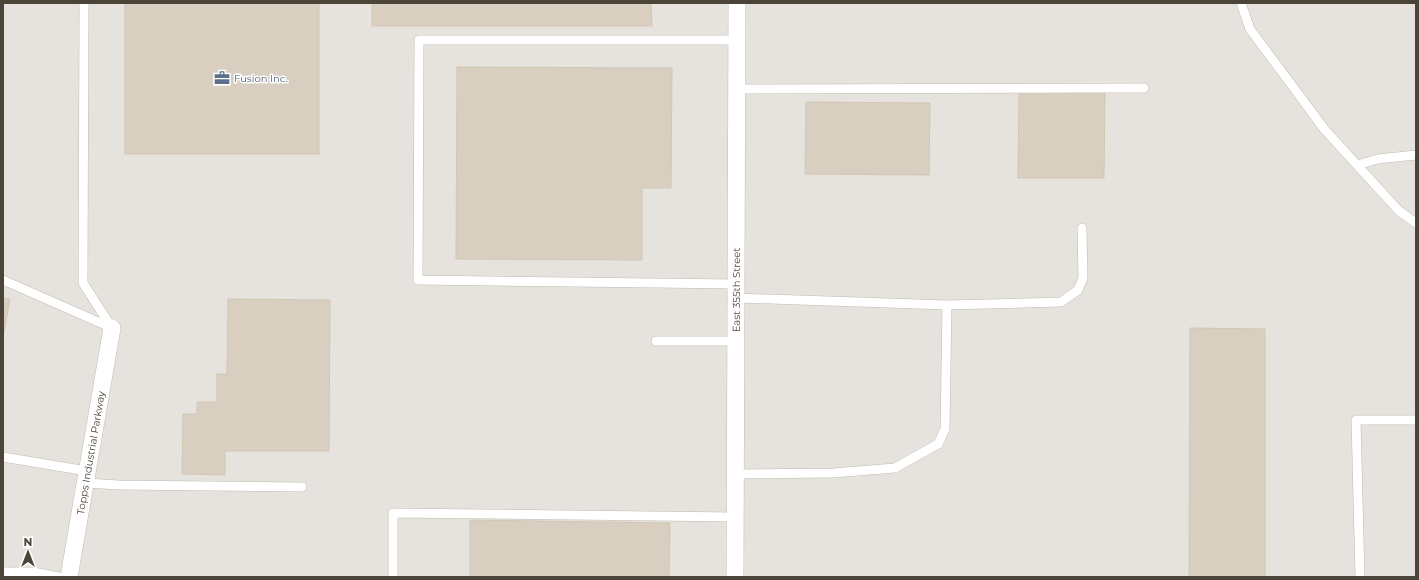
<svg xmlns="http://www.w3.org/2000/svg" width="1419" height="580" font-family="Montserrat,sans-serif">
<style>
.industrial{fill:#e6e2dd}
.building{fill:#d8cfc1;stroke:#d3c7b4}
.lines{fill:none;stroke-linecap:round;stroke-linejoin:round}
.service-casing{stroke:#c2bbae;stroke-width:10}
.minor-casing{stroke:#c2bbae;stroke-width:18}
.service{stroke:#fff;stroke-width:9}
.minor{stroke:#fff;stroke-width:17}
.labels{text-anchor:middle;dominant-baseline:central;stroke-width:3;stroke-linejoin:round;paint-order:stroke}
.service-label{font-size:10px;fill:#4e5e75;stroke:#fff;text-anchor:start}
.street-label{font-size:10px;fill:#4b4439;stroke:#fff}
</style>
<rect width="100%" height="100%" fill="#f6f3ec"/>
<path class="industrial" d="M3,3H1416V577H3Z"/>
<path class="building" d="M125,3H319V154H125Z
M372,3H651L652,26H372Z
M457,67L672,68L671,188H642V260L456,259Z
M1019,91L1105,92L1104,178H1018Z
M806,102L930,103L929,175L805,174Z
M3,298L10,299L3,338Z
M228,299L330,300L329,451H225V475L182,474L183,414H197V402H217V374H227Z
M1190,328L1265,329V577H1189Z
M470,520L670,523L669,577H470Z"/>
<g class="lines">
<defs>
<path id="service" d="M84,3L83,283L112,328
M1241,3L1250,29L1325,130L1399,211L1416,223
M737,89L1144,88
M1357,165L1378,159L1416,155
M3,280L112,328
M736,284L418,280L419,40H737
M947,305L1061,302L1078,290L1083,278L1082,228
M656,341H736
M3,457L87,471
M736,474L833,473L895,468L938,444L945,429L947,305L736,298
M85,483L119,485L302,487
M3,572H33L59,577
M393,577V513L735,517
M1360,577L1356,420H1416"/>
<g id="minor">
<path id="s1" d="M69,577L112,328"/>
<path id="s2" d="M735,577L737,3"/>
</g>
</defs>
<use href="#service" class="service-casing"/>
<use href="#minor" class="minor-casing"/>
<use href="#service" class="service"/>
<use href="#minor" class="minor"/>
</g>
<defs>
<symbol id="office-bare" viewBox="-9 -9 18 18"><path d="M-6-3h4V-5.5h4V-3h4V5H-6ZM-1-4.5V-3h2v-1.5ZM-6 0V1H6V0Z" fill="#5c6f8a" stroke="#fff" stroke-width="2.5" paint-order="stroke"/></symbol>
</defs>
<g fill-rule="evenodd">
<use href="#office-bare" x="211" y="67" width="22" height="22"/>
</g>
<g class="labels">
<g class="service-label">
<text x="234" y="78">Fusion Inc.</text>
</g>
<g class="street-label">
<text stroke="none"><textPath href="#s2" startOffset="287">East 355th Street</textPath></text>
<text stroke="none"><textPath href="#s1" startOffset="126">Topps Industrial Parkway</textPath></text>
</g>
</g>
<rect width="1419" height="580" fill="none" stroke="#4b4439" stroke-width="8"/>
<g transform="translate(28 552)" stroke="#ffffff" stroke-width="3" paint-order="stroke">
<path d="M0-3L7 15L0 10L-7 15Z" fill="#4b4439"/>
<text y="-6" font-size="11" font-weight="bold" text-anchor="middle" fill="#4b4439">N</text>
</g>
</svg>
